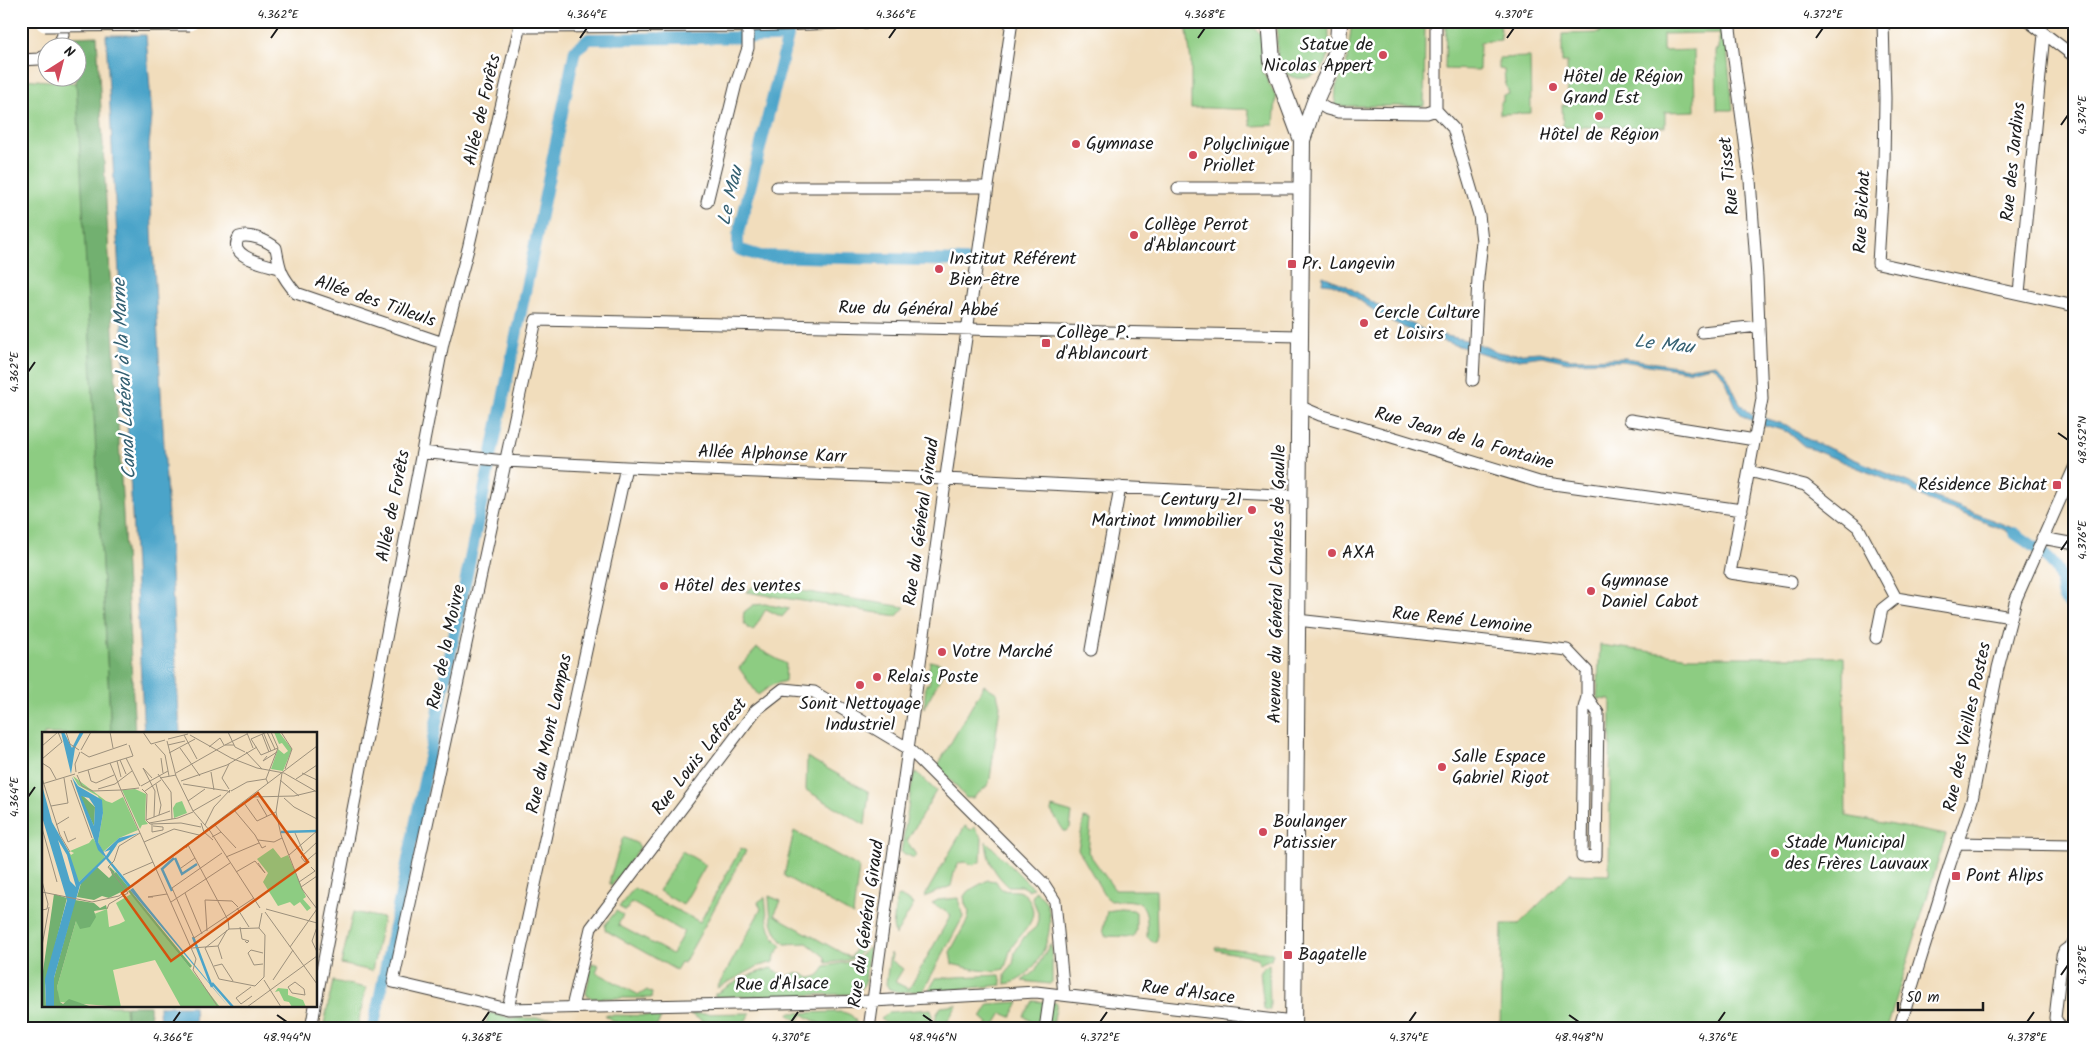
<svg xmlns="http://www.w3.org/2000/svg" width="2096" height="1050" font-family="Kalam,sans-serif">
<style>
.green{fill:#8dcc82;stroke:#54744f}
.forest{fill:#72b070;stroke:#476646}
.water{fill:#4ca4c9;stroke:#346072}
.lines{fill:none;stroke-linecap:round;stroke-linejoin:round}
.canal{stroke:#4ca4c9;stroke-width:12}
.street-casing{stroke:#3c3934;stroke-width:13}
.secondary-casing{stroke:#3c3934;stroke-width:18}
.street{stroke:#fff;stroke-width:11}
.secondary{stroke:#fff;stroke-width:16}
.primary-bridge-casing{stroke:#3c3934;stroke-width:21;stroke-linecap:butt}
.primary-bridge{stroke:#fff;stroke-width:19}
.ticks{fill:none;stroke:#1c1c1c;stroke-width:2}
.poi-dot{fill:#d1495b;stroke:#fff;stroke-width:2}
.labels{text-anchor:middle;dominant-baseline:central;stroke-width:5;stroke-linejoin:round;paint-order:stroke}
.poi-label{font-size:18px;fill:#1c1c1c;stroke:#fff;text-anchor:start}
.street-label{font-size:18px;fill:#1c1c1c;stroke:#fff}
.water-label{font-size:19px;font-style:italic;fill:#346072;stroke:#fff}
.inset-river{fill:none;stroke:#4ca4c9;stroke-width:2.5}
.inset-road{fill:none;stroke:#9c907c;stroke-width:1}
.view{fill:#d4530e;fill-opacity:0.15;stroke:#d4530e;stroke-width:2.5}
.inset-edge{fill:none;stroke:#1c1c1c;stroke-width:2.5}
.neatline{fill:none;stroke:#1c1c1c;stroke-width:2}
.ticks-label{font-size:12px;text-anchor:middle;fill:#1c1c1c}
</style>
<rect width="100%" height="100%" fill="#fff"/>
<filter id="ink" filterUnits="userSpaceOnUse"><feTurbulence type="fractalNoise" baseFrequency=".02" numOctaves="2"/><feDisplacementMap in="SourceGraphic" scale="10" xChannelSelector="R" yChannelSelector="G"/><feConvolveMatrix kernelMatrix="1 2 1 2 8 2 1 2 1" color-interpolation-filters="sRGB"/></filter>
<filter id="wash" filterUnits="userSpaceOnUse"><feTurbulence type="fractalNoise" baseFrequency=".0096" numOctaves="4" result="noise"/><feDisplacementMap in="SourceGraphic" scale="20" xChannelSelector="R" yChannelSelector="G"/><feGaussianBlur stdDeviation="1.12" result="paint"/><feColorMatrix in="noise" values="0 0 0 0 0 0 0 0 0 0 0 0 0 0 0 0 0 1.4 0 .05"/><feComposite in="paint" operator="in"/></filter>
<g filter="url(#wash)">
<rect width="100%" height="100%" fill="#f1ddbc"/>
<path class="green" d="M1239,21L1249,23L1262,35V70L1276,97L1274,125L1251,126L1248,109C1229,110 1210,107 1191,108V62L1186,23Z
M1278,21H1329C1328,33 1331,49 1327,60C1321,78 1292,87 1281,67C1274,55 1278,35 1278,21Z
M1357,21H1425L1424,106H1335L1336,86L1346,68L1351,29Z
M1446,21L1451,23L1454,21H1500L1501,40L1480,42L1479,70L1445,69Z
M1600,21H1724L1733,110H1717L1716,50L1719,49V33L1663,34V51L1694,50L1695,111L1665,112V127H1563L1562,105H1568L1567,62H1562V34L1600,33Z
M1530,57L1531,113L1500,114V102H1503V95L1509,94L1505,81L1504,70L1499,69V58Z
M21,79L77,83L111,734H44V1006H125L127,1029H21Z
M756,584L905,607L897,616L746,592Z
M765,604L789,609L782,617L766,609L753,631C744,626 742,622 744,612L753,605Z
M1600,645L1691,657H1844L1846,816L1946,835L1887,1029H1500L1502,924H1519L1571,872V874L1609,875L1611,700L1597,699Z
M757,648L786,664L785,681L772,685L758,695L739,668Z
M930,661L950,666L947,672L943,673L924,708L926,684H929L930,677L928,676Z
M984,685L997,693L1000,706L990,779L987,786L973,798H966L938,765Z
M807,757L869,792L865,825L806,790Z
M916,772L936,791L907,841L916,855L914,858L901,852L913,777Z
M1052,807L1072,813L1070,828L1067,831H1064L1051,811Z
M1084,818L1091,820L1088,852L1115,890H1156L1157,941L1154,942L1147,937C1148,904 1145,898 1111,901L1105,896L1078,849Z
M965,826L971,830L974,827L982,838L981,861L974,865L965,862L959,863L954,873L951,886L924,897Z
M794,831L859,867L853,915L784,876Z
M623,837L638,844L640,848L612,885L610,884V878Z
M986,841L1033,888L1028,890L1021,886H1008C994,873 987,860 986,841Z
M741,848L746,851L684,963L681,962L676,970L605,930V925L616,911L623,915L618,925L672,954L684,932L631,902L626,911L619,907L634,888L700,922Z
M682,851L706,865L683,905L659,891Z
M988,880L996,881C1003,896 1010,888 1021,892C1025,894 1028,897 1029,900C1041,920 1022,931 1012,947C1008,954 1008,961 1004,969C987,974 969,968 952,964L950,952L968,919L969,912L965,904L964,896L968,891Z
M1035,891C1038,894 1044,898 1046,902C1059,930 1037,981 1005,984V975L1013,964L1015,952L1024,937L1036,927L1038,920V912L1032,898Z
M769,896L781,901L774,915L851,958L856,947L863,946C860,962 840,961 826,963L825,957L807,943L785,944C771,931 770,914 769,896Z
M900,896L914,904L895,936L893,926L897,897Z
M765,897C767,914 767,935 782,946L775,955L774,962L759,966L717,988L761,909L758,902Z
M958,898L963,917L923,991L898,992L889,989L886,984L890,953L892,955L891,960L903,969L895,982L909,989L951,915L932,903L938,900Z
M1120,909L1133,910L1136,912V931L1133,937L1105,936L1103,929L1107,911Z
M353,912L383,918L372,971L341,964Z
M1050,944L1052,950V982L1050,984L1022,981L1035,971Z
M869,947L865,982L860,991L850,994L715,997V994L747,976L771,968L785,977C794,973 801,971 809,978C817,978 822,973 825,966L855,961Z
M1215,947L1273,953L1271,959L1259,964L1258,958L1216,950Z
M592,963L599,965L596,972L639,995L647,990L652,993L651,998H591L586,994Z
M1269,964L1270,1009L1266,1011L1264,1009L1260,970Z
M1000,975L1002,985L928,992L936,978Z
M333,981L366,988L357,1029H323Z
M1033,1001L1057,1003L1052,1029H1036L1037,1026L1024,1016Z
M1019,1002L1011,1017L1002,1013L992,1029H984L988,1023L981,1017L989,1004Z
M957,1005L943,1029H925L934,1023L938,1011L941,1007Z
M931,1009L933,1016C922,1031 907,1029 891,1029L881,1019L888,1012Z
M842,1012C851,1014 858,1018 856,1029H829L802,1014L798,1021L790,1016L789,1013Z
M491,1013L511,1018H555L559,1022H563V1029H507L495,1022L491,1029H485L488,1014Z
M750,1013L741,1029H717L690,1014Z
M605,1015L662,1016L655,1029H625Z"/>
<path class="forest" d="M97,36L135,734H111L76,78H78V48L74,47L73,37Z
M126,1006H150L151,1029H127Z"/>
<path class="water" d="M106,35H146L152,117L149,145L152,229L180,734H144Z
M1323,276L1347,286L1390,313L1428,332L1471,341L1498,352L1510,354L1540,352L1570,359L1625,358L1689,368L1715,364C1733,373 1732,405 1754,416L1753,421C1749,419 1743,417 1740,413C1730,400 1728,372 1712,366L1688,371L1622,361L1567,362L1543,356L1519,359H1500L1411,331L1383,317L1345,290L1332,284L1322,283Z
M1759,416L1789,426L1805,438L1910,483L1929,495L2010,527L2021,532L2029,539L2026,546L2005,530L1932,502L1907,488L1804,446L1788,432L1758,423Z
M159,1006H194L195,1029H160Z"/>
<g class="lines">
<path class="canal" d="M776,29L775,37L788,36L738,236V249L760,256L965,261
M2014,533C2026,541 2046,554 2054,565C2069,584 2052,597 2075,607
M373,1029L575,50L589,39L775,37"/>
</g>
</g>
<g filter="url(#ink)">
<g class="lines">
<defs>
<path id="street" d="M1729,21L1750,180L1757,277L1762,399L1730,573L1791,582
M1883,21L1885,98L1884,165L1878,263L2075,306
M2028,21L2075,57
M520,27L748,26L903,21
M57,48L63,35L62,21
M21,60L39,59L48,54
M1315,102L1327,109L1338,112L1427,113L1436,110V21
M1436,110L1453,128L1479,215L1482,241L1478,278L1473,380
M777,187H988
M1178,188H1302
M707,202L736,84L748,48V26
M279,268C266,264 226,257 239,237C250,233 268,241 276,248C280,271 281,275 296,293L443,343
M2019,293L2044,34
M1702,332L1759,326
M1299,406L1320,415L1539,482L1742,510
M1630,420L1755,440
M422,452L505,461L626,467L945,479L1298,496
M1749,471L1805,485L1858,527L1896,598L2011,617
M2042,538L2075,544
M1297,620L1567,650L1587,671V697L1584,708L1582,857L1596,856L1598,713L1587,697
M1876,638L1882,609L1896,598
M1091,650L1120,487
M1957,843L2075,845
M316,1001L443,343L468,249L521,21
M572,1007L591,928L756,710L783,689L814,692L909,749L1044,884L1055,901L1064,995
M508,1009L626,467
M1293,1022L1036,992L873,1001L508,1009L393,982L536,320L1300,336
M311,1029L315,1006
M869,1029L947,469L1012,21
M1045,1029L1050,994
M1899,1029L1950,864L1972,800L1998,668L2016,599L2075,466
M2062,1029L2055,1018L2062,956L2064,951L2075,943"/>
<path id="secondary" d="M1269,21L1272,60L1302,140
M1293,1029L1302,140C1308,124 1312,107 1319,92C1333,63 1339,55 1339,21"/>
</defs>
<use href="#street" class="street-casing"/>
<use href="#secondary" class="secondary-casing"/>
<use href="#street" class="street"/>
<use href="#secondary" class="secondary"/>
<defs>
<path id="primary-bridge" d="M45,22L190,21"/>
</defs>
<use href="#primary-bridge" class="primary-bridge-casing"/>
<use href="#primary-bridge" class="primary-bridge"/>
</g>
</g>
<path class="ticks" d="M271,38L278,28M580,38L587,28M889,38L896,28M1198,38L1205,28M1507,38L1514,28M1816,38L1823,28M2061,125L2068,115M28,372L35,362M2058,433L2068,440M2061,550L2068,540M28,797L35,787M2061,975L2068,965M277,1015L287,1022M923,1015L933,1022M1569,1015L1579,1022M173,1022L180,1012M482,1022L489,1012M791,1022L798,1012M1100,1022L1107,1012M1409,1022L1416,1012M1718,1022L1725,1012M2027,1022L2034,1012"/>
<g class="poi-dot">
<circle cx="1383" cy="55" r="5"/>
<circle cx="1553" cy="87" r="5"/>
<circle cx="1599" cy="116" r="5"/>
<circle cx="1076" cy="144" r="5"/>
<circle cx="1193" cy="155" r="5"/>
<circle cx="1134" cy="235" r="5"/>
<rect x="1287" y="259" width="10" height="10" rx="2.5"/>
<circle cx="939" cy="269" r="5"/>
<circle cx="1364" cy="323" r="5"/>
<rect x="1041" y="338" width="10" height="10" rx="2.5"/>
<rect x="2052" y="480" width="10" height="10" rx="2.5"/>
<circle cx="1252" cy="510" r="5"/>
<circle cx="1332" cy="553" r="5"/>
<circle cx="664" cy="586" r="5"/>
<circle cx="1591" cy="591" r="5"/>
<circle cx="942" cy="652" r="5"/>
<circle cx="877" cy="677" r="5"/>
<circle cx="860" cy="685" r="5"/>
<circle cx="1442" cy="767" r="5"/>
<circle cx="1263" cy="832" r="5"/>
<circle cx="1775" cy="853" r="5"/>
<rect x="1951" y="871" width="10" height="10" rx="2.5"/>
<rect x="1283" y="950" width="10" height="10" rx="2.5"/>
</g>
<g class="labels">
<g class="poi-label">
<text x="1373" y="45" text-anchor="end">Statue de<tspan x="1373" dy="21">Nicolas Appert</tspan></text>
<text x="1563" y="77">Hôtel de Région<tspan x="1563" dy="21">Grand Est</tspan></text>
<text x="1599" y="135" text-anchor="middle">Hôtel de Région</text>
<text x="1086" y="144">Gymnase</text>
<text x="1203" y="145">Polyclinique<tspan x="1203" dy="21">Priollet</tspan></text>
<text x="1144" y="225">Collège Perrot<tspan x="1144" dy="21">d'Ablancourt</tspan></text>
<text x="949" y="259">Institut Référent<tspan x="949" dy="21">Bien-être</tspan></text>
<text x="1302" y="264">Pr. Langevin</text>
<text x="1374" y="313">Cercle Culture<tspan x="1374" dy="21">et Loisirs</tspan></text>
<text x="1056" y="333">Collège P.<tspan x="1056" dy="21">d'Ablancourt</tspan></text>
<text x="2047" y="485" text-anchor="end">Résidence Bichat</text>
<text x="1242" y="500" text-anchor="end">Century 21<tspan x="1242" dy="21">Martinot Immobilier</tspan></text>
<text x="1342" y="553">AXA</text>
<text x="1601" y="581">Gymnase<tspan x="1601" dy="21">Daniel Cabot</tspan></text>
<text x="674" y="586">Hôtel des ventes</text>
<text x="952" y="652">Votre Marché</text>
<text x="887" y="677">Relais Poste</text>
<text x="860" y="704" text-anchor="middle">Sonit Nettoyage<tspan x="860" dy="21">Industriel</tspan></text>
<text x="1452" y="757">Salle Espace<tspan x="1452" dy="21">Gabriel Rigot</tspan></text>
<text x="1273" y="822">Boulanger<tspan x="1273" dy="21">Patissier</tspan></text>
<text x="1785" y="843">Stade Municipal<tspan x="1785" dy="21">des Frères Lauvaux</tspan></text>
<text x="1966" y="876">Pont Alips</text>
<text x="1298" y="955">Bagatelle</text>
</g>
<g class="street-label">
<text transform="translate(483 110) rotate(-77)">Allée de Forêts</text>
<text transform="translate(2014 162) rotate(-84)">Rue des Jardins</text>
<text transform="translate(1730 176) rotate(-96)">Rue Tisset</text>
<text transform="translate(1863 212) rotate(-87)">Rue Bichat</text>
<text transform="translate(375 302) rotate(19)">Allée des Tilleuls</text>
<text transform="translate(918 310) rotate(1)">Rue du Général Abbé</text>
<text transform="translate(1464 439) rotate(16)">Rue Jean de la Fontaine</text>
<text transform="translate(772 455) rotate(2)">Allée Alphonse Karr</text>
<text transform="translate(394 506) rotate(-79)">Allée de Forêts</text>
<text transform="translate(922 522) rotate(-82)">Rue du Général Giraud</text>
<text transform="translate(1278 584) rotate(-89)">Avenue du Général Charles de Gaulle</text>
<text transform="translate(1462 621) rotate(6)">Rue René Lemoine</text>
<text transform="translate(447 647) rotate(-78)">Rue de la Moivre</text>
<text transform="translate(1968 727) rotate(-78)">Rue des Vieilles Postes</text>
<text transform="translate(550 734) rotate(-78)">Rue du Mont Lampas</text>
<text transform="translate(700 757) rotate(-52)">Rue Louis Laforest</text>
<text transform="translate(867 924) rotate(-82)">Rue du Général Giraud</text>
<text transform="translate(782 985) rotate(-1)">Rue d'Alsace</text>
<text transform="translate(1188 993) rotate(7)">Rue d'Alsace</text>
</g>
<g class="water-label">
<text transform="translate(731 196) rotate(-77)">Le Mau</text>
<text transform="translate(1664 345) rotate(6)">Le Mau</text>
<text transform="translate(125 379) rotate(-93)">Canal Latéral à la Marne</text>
</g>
</g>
<g transform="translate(42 732)">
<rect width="275" height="275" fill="#f1ddbc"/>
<path d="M232,0H237L250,17L241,39L229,37L236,17L242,22L246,19L240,11L237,12ZM31,44L64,69L70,71L81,65L96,98L77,106L61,120L56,110L61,81L56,64L36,53ZM93,57L104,62L103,88L106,92L100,93L98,97L80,58ZM140,69L145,81L132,86L131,76L134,71ZM51,106L63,126L36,151L24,115L29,123L32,121L28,119L47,111ZM231,116L239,126L246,123L264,165L261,167L269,176L265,179L258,170L252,174L248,170L236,174L221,150L226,141L215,127ZM89,162L144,231L178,275H139L113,228L71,238L79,275L17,270L15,255L34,189L65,177L67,195L77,192L83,189L74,171ZM236,256L246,257V263L261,268L264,275H250L247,270L242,269L237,259L233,260Z" fill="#8dcc82"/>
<path d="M40,63L53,75L52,94L38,65ZM67,134L73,140L71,142L74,140L87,156L67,166L60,164L52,168L35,165L39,151L55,135L67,146L70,143ZM88,158L150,234L148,236L86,159ZM12,162L25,166L3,253L4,275H1L0,246ZM33,168L52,171L58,176L64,173L65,177L52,179L54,185L48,195L38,197L34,189L15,255L18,270L21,272L27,267L50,275H12V246Z" fill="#72b070"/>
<path d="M19,0H22L30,16L38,0H42L33,16L29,42ZM30,45L36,54L60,68L61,81L56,110L64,124L68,118L62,120L77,106L97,101L76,111L66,126L89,154L87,156L64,127L38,153L12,246V275H4L3,247L25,168L0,85V53L10,90L27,120L37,150L63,125L56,118ZM39,64L47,66L53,75L52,94ZM16,108L25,123L34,155L28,149ZM91,156L100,168L187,275L88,158Z" fill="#4ca4c9" fill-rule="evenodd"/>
<path class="inset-river" d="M239,100L275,99M133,126L140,142L155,132M130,159L120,137L132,126M151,205L170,255M170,251L191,275"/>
<path class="inset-road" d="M24,0L28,12L37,18M68,0L71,16M101,0L109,12L123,8M186,0L193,15L203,20M225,0L233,17M239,0L250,17L243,37M205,1L211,16M220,2L227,20M222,2L229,19M142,3L155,27M148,3L189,26L215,36L242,41L275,60M126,7L146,2M125,9L134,44L151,79L168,99L218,176M113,12L123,23L127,44M126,13L143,9M192,13H183L205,2M0,14L16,0M167,15L178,6L182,13M138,16L158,44M39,18L49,0M39,20L47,25L85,12M204,20L220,37M127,21L153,7M219,23L209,7L225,0M219,23L236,16L229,0M225,24L221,29L235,20M84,26L98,54M119,26L121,41M0,27L20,10L16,0M78,28L84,42M75,29L79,45M0,31L8,36L14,47M68,31L79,58L97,56M187,32L180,46L187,57M46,38L49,49L54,51M34,40L33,32L38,20M169,40L172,58M36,41L91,24L87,13M134,41L183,13M240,41L234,80L239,103L260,157L275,177M260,41L275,48M116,42L129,60L130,87M35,43L40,54L51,59L79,58L114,137M0,46L18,103L28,120M110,46L101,36L113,59L112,85M118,46L134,43M254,47L275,33M29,48L50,106M238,48L257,64M139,49L185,33L215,15M54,51L72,43M226,51L224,47L236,16M0,52L33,42M114,52L119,73L117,83M141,52L186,59M99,54L126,39M56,57L73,52L90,39M100,57L105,62L104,88M103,59L119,48M189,59L205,50L224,47M210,65L252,64L273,59M242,66L252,75L275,87M215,67L225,84M146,69L163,57M202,71L215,89L234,80M9,74L26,71L22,46M192,78L213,103L220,116L224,114M151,79L179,63M104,88L108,92L139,91L159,95M104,88L128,79M107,91L136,86L151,80M159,91L162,100L171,108M110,92V100L121,98V95L111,94M14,93L27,85M163,93L172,75L188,58L187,61M0,96L15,150M22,99L26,110L34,106M179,100L194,116M253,101L261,119M170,105L179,100L173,93M216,108L232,110L240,106M102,110L132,97L157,103M275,110L259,125L263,130L275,120M144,116L146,113L186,188L187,197M180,121L130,156L152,206L212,166M247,123L275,99M184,125L217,111M139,136L153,126M114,137L154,227L151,238L176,275M194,140L213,129L223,141L216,131M81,143L111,130M0,149L6,172L5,177L0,178M257,150L273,139L269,135M259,155L275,144M0,160L50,170L77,164L275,14M143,161L160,202M111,165H106L125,162M129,170L188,131M195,176L207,195M65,177L67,172L86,161L66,135L72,129L77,114L98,101M224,177L275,191M223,180L275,252M198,195L200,207L207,209L205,211L203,209M275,195L270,209L275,220M217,196L220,181M165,199L163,168L190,169L196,175M0,214L7,175M248,215L275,177M150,216L176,214M163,216L177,247L213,254L222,245L223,203L217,196M163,216L187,197L217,196M180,227L176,214L185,198M221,232L212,233L206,221L209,218L221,221M172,234L180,232L191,249M222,248L239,275M231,248L251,218M253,250L262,257L263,263L250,261L246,255ZM209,255L194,266L199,272L210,264M205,275L275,224"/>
<path class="view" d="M216,61L266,130L129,229L80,161Z"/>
<rect width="275" height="275" class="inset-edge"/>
</g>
<rect width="2096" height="1050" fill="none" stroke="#fff" stroke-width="55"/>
<g transform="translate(62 62) rotate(36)"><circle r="24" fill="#ffffff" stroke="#a4a4a4"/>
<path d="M0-4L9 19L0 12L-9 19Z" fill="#d1495b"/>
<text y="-8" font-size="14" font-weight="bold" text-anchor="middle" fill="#1c1c1c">N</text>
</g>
<path d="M1898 1002v8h85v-8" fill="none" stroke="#1c1c1c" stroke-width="2.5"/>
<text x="1906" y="1002" font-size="15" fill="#1c1c1c" stroke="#ffffff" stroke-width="4" paint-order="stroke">50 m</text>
<rect x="28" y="28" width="2040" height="994" class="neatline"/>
<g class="ticks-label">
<text x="278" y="18">4.362°E</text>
<text x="587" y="18">4.364°E</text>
<text x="896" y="18">4.366°E</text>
<text x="1205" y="18">4.368°E</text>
<text x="1514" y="18">4.370°E</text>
<text x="1823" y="18">4.372°E</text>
<text transform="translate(2082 115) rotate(-90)" y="4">4.374°E</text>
<text transform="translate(14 372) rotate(-90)" y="4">4.362°E</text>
<text transform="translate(2082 440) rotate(-90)" y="4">48.952°N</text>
<text transform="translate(2082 540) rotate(-90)" y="4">4.376°E</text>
<text transform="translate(14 797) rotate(-90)" y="4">4.364°E</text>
<text transform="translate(2082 965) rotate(-90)" y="4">4.378°E</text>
<text x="173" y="1041">4.366°E</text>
<text x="287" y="1041">48.944°N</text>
<text x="482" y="1041">4.368°E</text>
<text x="791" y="1041">4.370°E</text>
<text x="933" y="1041">48.946°N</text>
<text x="1100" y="1041">4.372°E</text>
<text x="1409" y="1041">4.374°E</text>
<text x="1579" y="1041">48.948°N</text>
<text x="1718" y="1041">4.376°E</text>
<text x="2027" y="1041">4.378°E</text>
</g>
</svg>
